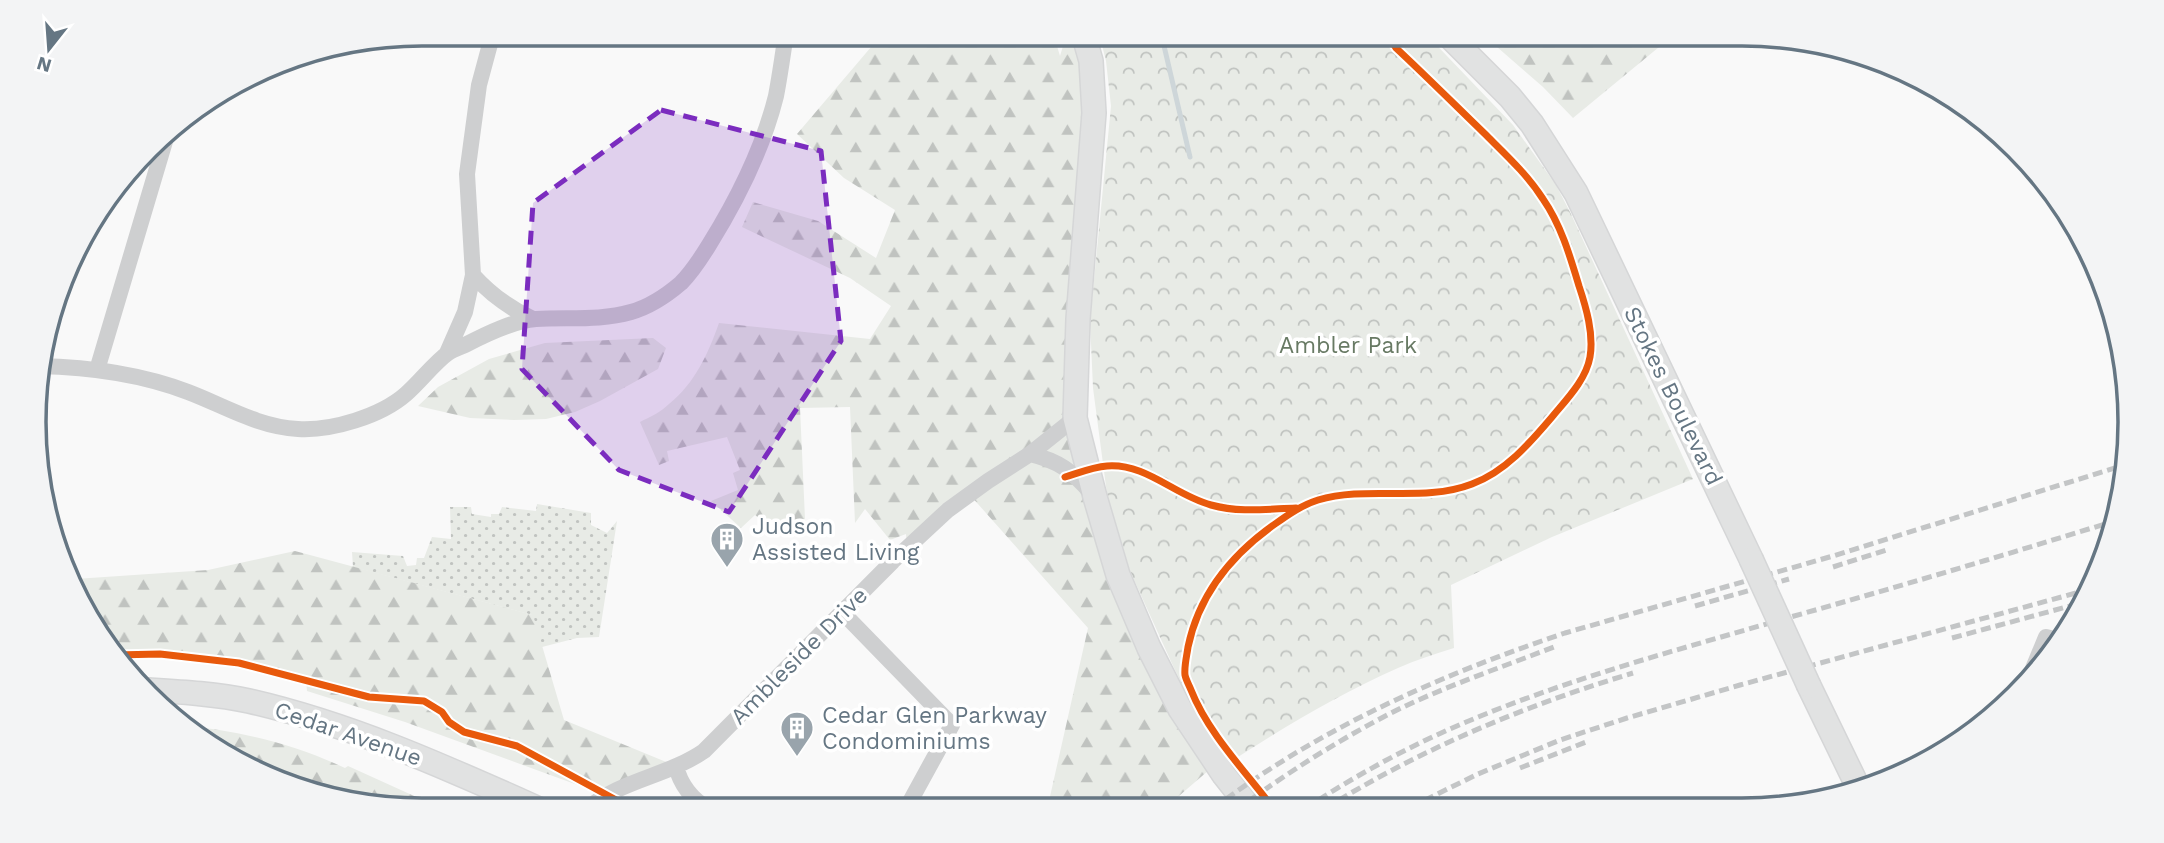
<svg xmlns="http://www.w3.org/2000/svg" width="2164" height="843" font-family="'Work Sans',sans-serif">
<style>
.grass{fill:url(#grass-dots)}
.forest{fill:url(#forest-firs)}
.park{fill:url(#park-crowns)}
.lines{fill:none;stroke-linecap:round;stroke-linejoin:round}
.stream{stroke:#ced6d9;stroke-width:5}
.secondary-casing{stroke:#d5d6d7;stroke-width:26}
.street{stroke:#cecfd0;stroke-width:16}
.secondary{stroke:#e1e2e2;stroke-width:23}
.rail{stroke:#c3c5c6;stroke-width:5;stroke-dasharray:10 5;stroke-linecap:butt}
.secondary-bridge-casing{stroke:#d5d6d7;stroke-width:26;stroke-linecap:butt}
.secondary-bridge{stroke:#e1e2e2;stroke-width:23}
.cycleway-casing{stroke:#fff;stroke-width:11}
.cycleway{stroke:#e8590c;stroke-width:7}
.marked{fill:#7b2cbf;fill-opacity:0.2;stroke:#7b2cbf;stroke-width:5;stroke-dasharray:14 9;stroke-linejoin:round}
.labels{text-anchor:middle;dominant-baseline:central;stroke-width:7;stroke-linejoin:round;paint-order:stroke}
.park-label{font-size:23px;fill:#687a64;stroke:#fff}
.street-label{font-size:23px;fill:#657683;stroke:#fff}
.poi-label{font-size:23px;fill:#657683;stroke:#fff;text-anchor:start}
.rim{fill:none;stroke:#657683;stroke-width:3.5}
</style>
<defs>
<pattern id="grass-dots" width="8" height="8" patternUnits="userSpaceOnUse" patternTransform="scale(1.75)"><rect width="8" height="8" fill="#e8ebe6"/><path d="M2 2h.1M6 6h.1" fill="none" stroke="#c0c3c0" stroke-width="1.8" stroke-linecap="round"/></pattern>
<pattern id="forest-firs" width="22" height="20" patternUnits="userSpaceOnUse" patternTransform="scale(1.75)"><rect width="22" height="20" fill="#e8ebe6"/><path d="M5 1l3.5 6h-7zM16 11l3.5 6h-7z" fill="#c0c3c0"/></pattern>
<pattern id="park-crowns" width="20" height="18" patternUnits="userSpaceOnUse" patternTransform="scale(1.75)"><rect width="20" height="18" fill="#e8ebe6"/><path d="M2 6a3 3 0 1 1 6 0M12 15a3 3 0 1 1 6 0" fill="none" stroke="#c0c3c0"/></pattern>
</defs>
<rect width="100%" height="100%" fill="#f9f9f9"/>
<path class="grass" d="M537,504L591,513V525L607,533L617,521L599,637L577,638L542,647L532,615L353,567L352,552L403,556L407,566L416,565L417,558H424L432,537L451,539L450,507H471L472,514L491,517V514H499L502,507L536,511Z"/>
<path class="forest" d="M883,33H1053L1060,56L1067,33H1083L1091,61L1075,418L1118,575L1216,764L1165,808H1052L1049,801L1088,628L970,495L907,548L906,534L890,540L865,509L855,523L850,407L800,408L805,519L767,524L755,515L741,528L711,501L738,490L733,473L740,470L727,437L667,451L669,461L659,465L640,422C650,417 661,412 669,404C695,383 708,354 719,323L870,339L891,306L850,278L742,227L753,202L818,221L876,258L895,210L844,178L797,134Z
M1481,33H1676L1573,118L1543,87Z
M653,338L666,348L658,369L600,401L575,412L546,419L514,420L470,418L418,406L438,387L489,359L545,343Z
M295,551L533,615L564,720L676,766L605,795L405,722L307,691L306,679C258,668 209,655 159,654C145,653 130,654 115,655L98,637L75,579L208,570Z
M181,725C239,731 292,743 345,768L348,766L445,810H421L321,796L185,730Z"/>
<path class="park" d="M1099,33H1425L1513,125L1556,185L1571,214L1693,479L1552,537L1451,585L1454,648C1435,654 1416,660 1398,668C1339,694 1284,727 1230,762L1198,717L1174,668L1130,571L1107,494L1093,388L1090,321L1111,106L1106,61Z"/>
<g class="lines">
<path class="stream" d="M1161,33L1190,157"/>
<defs>
<path id="secondary" d="M1083,33L1091,61L1094,113L1078,319L1075,418L1095,497L1118,575L1149,648L1180,709L1224,775L1250,808
M1446,33L1510,97L1532,124L1576,193L1751,559
M1809,686L1858,787
M149,690C182,692 217,694 249,701C350,724 445,767 539,809"/>
</defs>
<use href="#secondary" class="secondary-casing"/>
<path class="street" d="M473,275C491,295 509,308 533,319
M447,353L465,312L473,275L467,174L479,85L493,33
M38,366C89,367 141,374 188,392C225,406 258,427 298,429C332,431 381,416 406,394C420,382 434,363 448,353C454,349 461,347 467,344C488,333 513,321 536,319C568,317 600,321 631,312C649,307 667,295 681,283C692,272 701,258 709,245C737,200 763,148 776,96C780,75 783,54 786,33
M97,370L169,128
M1030,454C1059,461 1072,471 1091,493
M843,613L952,725L906,809
M2029,678L2046,637L2062,641
M676,766C680,784 692,800 709,809
M587,809C620,780 668,776 704,751L893,561L948,510L988,481L1030,454L1075,418"/>
<use href="#secondary" class="secondary"/>
<path class="rail" d="M1833,567L1890,549
M1695,606L1789,579
M1952,638L2081,603
M1520,768L1586,742
M1411,807L1478,774L1560,740L1627,718L1740,685L2087,590
M1214,808C1320,728 1440,675 1565,633L1833,556L2121,466
M1239,808C1290,771 1343,737 1399,709C1449,685 1502,667 1554,647
M1306,808C1352,778 1400,751 1450,729C1559,681 1674,651 1787,618C1898,587 2008,554 2118,520
M1326,808C1421,749 1526,705 1633,673"/>
<defs>
<path id="secondary-bridge" d="M1751,559L1809,686"/>
</defs>
<use href="#secondary-bridge" class="secondary-bridge-casing"/>
<use href="#secondary-bridge" class="secondary-bridge"/>
<defs>
<path id="cycleway" d="M1065,477C1078,473 1093,467 1107,466C1146,463 1174,495 1211,505C1240,513 1267,509 1296,508
M115,655L160,654L239,663L369,697L424,701L442,712L449,722L464,732L517,746L629,807
M1273,808C1245,771 1208,733 1191,690C1189,685 1186,680 1185,675C1184,666 1187,655 1188,647C1199,594 1231,555 1275,524C1289,514 1302,505 1318,500C1368,485 1423,503 1472,484C1505,472 1530,443 1552,417C1566,400 1586,380 1590,357C1594,334 1586,307 1579,286C1570,256 1561,225 1543,199C1527,174 1505,154 1484,133C1455,105 1426,76 1396,48L1387,33"/>
</defs>
<use href="#cycleway" class="cycleway-casing"/>
<use href="#cycleway" class="cycleway"/>
</g>
<path class="marked" d="M661,110L821,151L841,341L729,512L619,470L522,369L533,203Z"/>
<defs>
<symbol id="building-pin" viewBox="-11 -11 22 30"><path d="M0 17L-7.5 6A9.5 9.5 0 1 1 7.5 6Z" fill="#99a4ac" stroke="#fff"/><path d="M-4-6H4V6H1V3H-1V6H-4ZM-2.5-4.3h1.7v1.8h-1.7ZM.8-4.3h1.7v1.8H.8ZM-2.5-1h1.7V.8h-1.7ZM.8-1h1.7V.8H.8Z" fill="#fff"/></symbol>
</defs>
<g fill-rule="evenodd">
<use href="#building-pin" x="708" y="520" width="38" height="52"/>
<use href="#building-pin" x="778" y="709" width="38" height="52"/>
</g>
<g class="labels">
<g class="park-label">
<text x="1348" y="345">Ambler Park</text>
</g>
<g class="street-label">
<text transform="translate(1673 396) rotate(64)">Stokes Boulevard</text>
<text transform="translate(799 656) rotate(-45)">Ambleside Drive</text>
<text transform="translate(348 734) rotate(19)">Cedar Avenue</text>
</g>
<g class="poi-label">
<text x="752" y="526">Judson<tspan x="752" dy="26">Assisted Living</tspan></text>
<text x="822" y="715">Cedar Glen Parkway<tspan x="822" dy="26">Condominiums</tspan></text>
</g>
</g>
<path d="M0 0H2164V843H0ZM422 46H1742A376 376 0 0 1 2118 422V422A376 376 0 0 1 1742 798H422A376 376 0 0 1 46 422V422A376 376 0 0 1 422 46Z" fill="#f3f4f5" fill-rule="evenodd"/>
<path class="rim" d="M422 46H1742A376 376 0 0 1 2118 422V422A376 376 0 0 1 1742 798H422A376 376 0 0 1 46 422V422A376 376 0 0 1 422 46Z"/>
<g transform="translate(49 49) rotate(197)" stroke="#ffffff" stroke-width="5" paint-order="stroke">
<path d="M0-5L12 26L0 18L-12 26Z" fill="#657683"/>
<text y="-10" font-size="19" font-weight="bold" text-anchor="middle" fill="#657683">N</text>
</g>
</svg>
